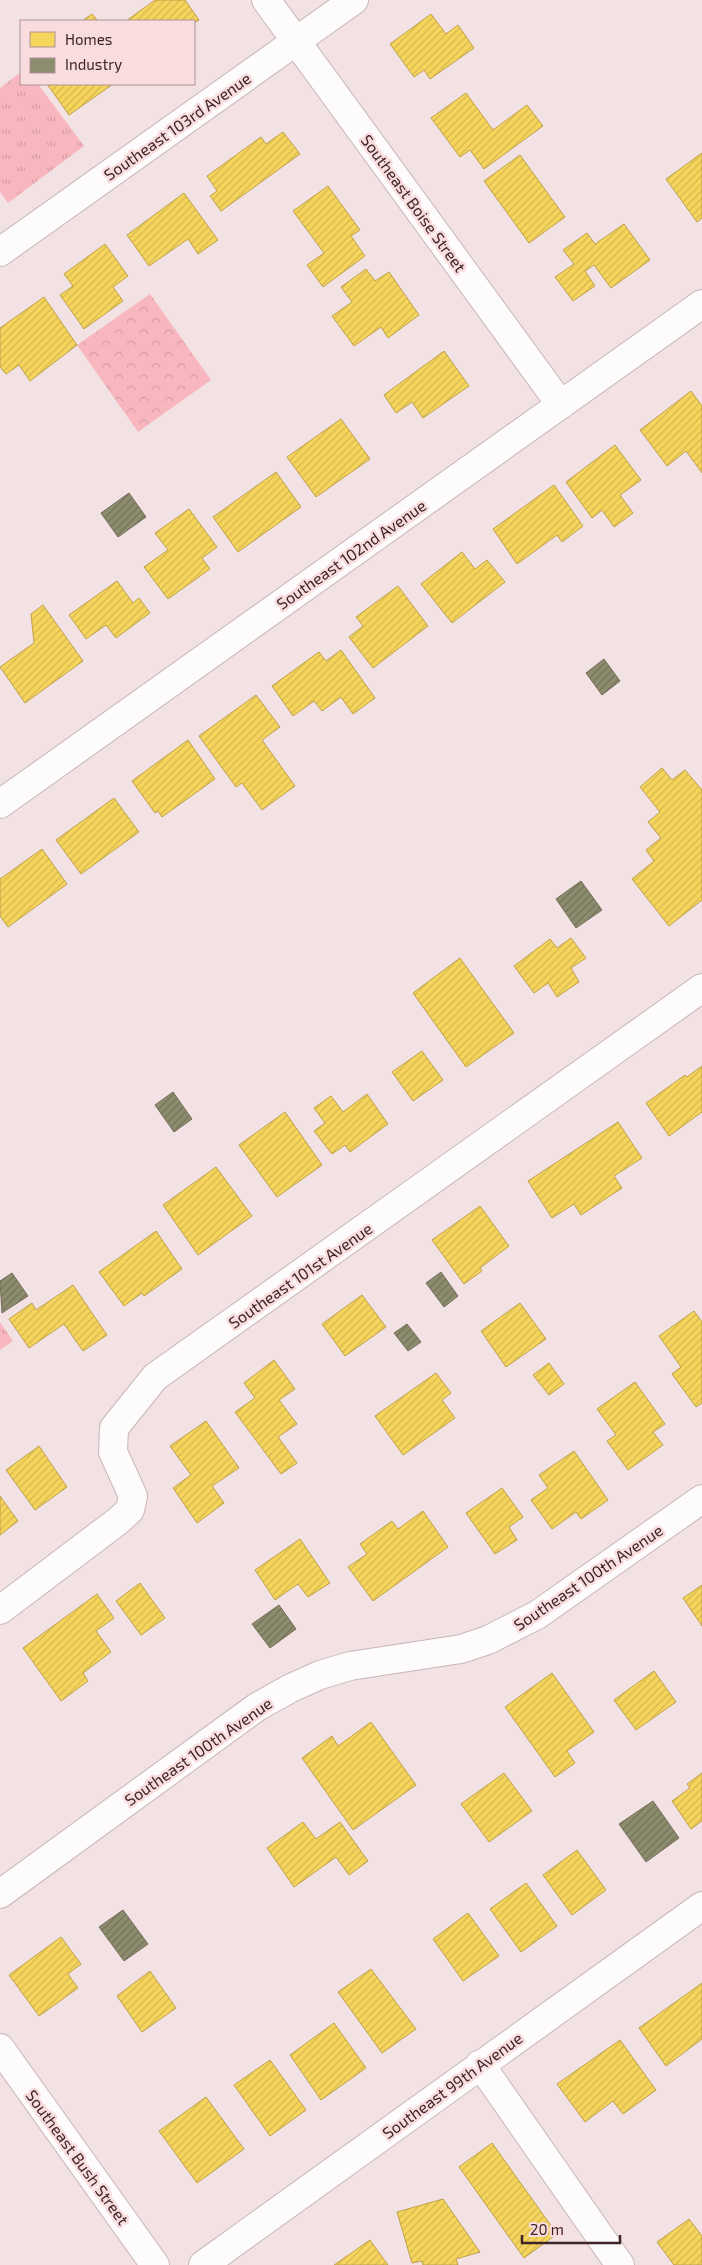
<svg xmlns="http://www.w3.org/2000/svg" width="702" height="2265" font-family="'Exo 2',sans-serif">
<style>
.grass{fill:url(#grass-tufts)}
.forest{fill:url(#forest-crowns)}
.homes{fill:url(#homes-hatch);stroke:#bfa04c}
.industry{fill:url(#industry-hatch);stroke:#756d59}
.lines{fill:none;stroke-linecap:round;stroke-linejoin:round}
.street-casing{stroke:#c9b6b8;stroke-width:30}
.street{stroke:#fdfbfb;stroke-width:28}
.labels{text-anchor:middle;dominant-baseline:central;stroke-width:5;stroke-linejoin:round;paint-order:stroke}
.street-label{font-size:16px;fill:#3e2427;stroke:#f8dcde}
</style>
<defs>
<pattern id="grass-tufts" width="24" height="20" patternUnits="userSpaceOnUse" patternTransform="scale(1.25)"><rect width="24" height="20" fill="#f8b7bf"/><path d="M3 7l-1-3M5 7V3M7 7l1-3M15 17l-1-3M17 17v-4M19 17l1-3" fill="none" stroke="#d69da4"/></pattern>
<pattern id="forest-crowns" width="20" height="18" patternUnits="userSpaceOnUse" patternTransform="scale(1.25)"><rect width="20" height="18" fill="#f8b7bf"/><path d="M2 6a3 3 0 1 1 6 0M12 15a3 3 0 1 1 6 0" fill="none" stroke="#d69da4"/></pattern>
<pattern id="homes-hatch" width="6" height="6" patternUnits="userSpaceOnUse" patternTransform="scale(1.25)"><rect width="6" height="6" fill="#f6d55c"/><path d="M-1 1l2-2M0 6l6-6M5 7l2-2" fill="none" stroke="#d4b750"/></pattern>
<pattern id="industry-hatch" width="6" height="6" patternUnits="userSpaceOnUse" patternTransform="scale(1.25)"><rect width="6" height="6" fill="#8c8c6e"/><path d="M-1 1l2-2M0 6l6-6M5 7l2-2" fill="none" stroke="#74725a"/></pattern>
</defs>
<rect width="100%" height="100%" fill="#f2e2e4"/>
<path class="grass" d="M21,72V84H38L84,146L8,203L0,192V88Z
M0,1322L13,1341L0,1350Z"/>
<path class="forest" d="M150,294L211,380L138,432L77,345Z"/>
<path class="homes" d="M155,0H185L199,20L194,23V21H126Z
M92,14L98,21H82Z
M431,14L446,34L458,25L474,48L430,79L424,70L414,77L390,44Z
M47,84H113L69,115Z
M466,93L493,130L527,105L543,126L484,169L470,150L460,157L431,118Z
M283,132L300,154L221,211L210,196L217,191L207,176L261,137L266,144Z
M702,153V218L697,222L666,179Z
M520,155L565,217L529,243L484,181Z
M328,186L360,230L351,236L365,256L323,287L307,265L324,253L293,211Z
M184,193L218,240L198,254L188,239L149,266L127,235Z
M624,224L650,260L611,288L594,265L585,271L595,286L573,301L555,277L574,264L563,250L587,233L595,244Z
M105,244L128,276L113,287L123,301L84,329L60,295L73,286L64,274Z
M366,269L375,281L389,272L419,315L388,338L381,327L354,346L332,316L352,302L341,287Z
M44,297L77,345L30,381L19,365L6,374L0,367V328Z
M444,351L469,386L423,418L412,402L396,413L384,395Z
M691,391L702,406V473L686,451L667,466L640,430Z
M341,419L370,459L316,497L287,457Z
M615,445L641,480L620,495L633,513L614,527L602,510L592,518L566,482Z
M276,472L301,507L238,552L213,517Z
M554,485L583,526L562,542L557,535L517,564L493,529Z
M189,509L217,547L202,558L210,569L168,599L144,567L168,550L155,533Z
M462,552L475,569L487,560L505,582L452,623L421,584Z
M117,581L133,603L139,598L150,613L116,638L106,625L86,639L69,615Z
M398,586L428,626L373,668L349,637L363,626L356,617Z
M43,605L83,661L25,703L0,667L34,643L31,614Z
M341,650L375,698L353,714L341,697L322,711L314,701L293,716L272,686L319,652L326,661Z
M256,695L280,727L262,740L295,786L262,810L242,783L236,787L199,736Z
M188,740L215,779L162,817L158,811L155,813L132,781Z
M662,768L672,780L685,770L702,790V900L669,926L632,879L654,861L646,850L661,838L648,822L660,812L640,787Z
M114,798L139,832L81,874L56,840Z
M42,849L67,884L8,927L0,916V879Z
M571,938L586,958L571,968L579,982L557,997L548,983L534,993L514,966L550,939L557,948Z
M460,958L514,1033L466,1067L413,993Z
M422,1051L443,1080L413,1101L392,1072Z
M702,1066V1112L669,1136L646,1103L685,1075L687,1077Z
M367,1094L388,1124L350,1152L345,1145L332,1154L314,1131L325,1123L314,1108L331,1096L343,1112Z
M285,1112L322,1165L277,1197L239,1145Z
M618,1122L642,1158L614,1176L622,1188L581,1215L574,1204L552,1218L528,1181Z
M216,1167L252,1216L198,1255L163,1205Z
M480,1206L509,1246L480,1268L482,1271L464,1284L432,1240Z
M156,1231L182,1269L144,1296L142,1293L124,1306L99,1272Z
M73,1285L107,1335L83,1351L64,1324L29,1348L9,1319L32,1303L36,1310Z
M362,1295L386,1327L345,1356L322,1324Z
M520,1303L546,1339L506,1367L481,1331Z
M694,1311L702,1322V1403L696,1407L672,1374L681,1367L659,1336Z
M274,1360L295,1389L279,1400L297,1424L278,1437L297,1463L281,1474L235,1412L255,1398L244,1383Z
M549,1363L564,1384L549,1395L533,1375Z
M436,1373L451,1393L442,1400L455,1418L403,1455L375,1416Z
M635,1382L665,1424L653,1432L663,1445L628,1470L607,1441L616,1435L597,1409Z
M206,1421L239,1468L212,1486L224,1503L197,1523L173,1488L191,1475L170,1446Z
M39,1446L67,1487L35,1510L6,1470Z
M574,1451L608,1500L581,1519L576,1512L552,1529L531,1500L548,1488L539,1475Z
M502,1488L523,1517L509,1527L517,1540L495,1554L466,1513Z
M0,1496L18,1521L0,1535Z
M423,1511L448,1547L373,1601L348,1567L367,1554L360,1544L392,1521L398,1529Z
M300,1539L330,1583L308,1597L298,1584L275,1600L255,1570Z
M140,1583L165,1618L141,1635L116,1601Z
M702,1585V1626L683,1598Z
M97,1594L114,1618L96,1631L111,1652L83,1673L88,1681L61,1701L23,1648Z
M654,1671L676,1702L636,1730L614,1700Z
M552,1673L594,1732L567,1751L575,1763L555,1777L505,1707Z
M371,1722L416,1785L353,1830L302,1758L332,1736L338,1746Z
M504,1773L532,1811L489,1842L461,1804Z
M702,1773V1821L691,1829L672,1801L690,1788L687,1784Z
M303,1822L316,1839L340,1822L368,1861L349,1875L336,1857L294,1887L267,1848Z
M577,1850L606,1890L572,1915L543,1875Z
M526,1883L557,1926L521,1952L490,1909Z
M468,1913L499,1956L463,1981L433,1939Z
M61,1937L81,1964L68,1974L78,1988L39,2016L9,1975Z
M371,1969L416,2029L382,2053L338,1992Z
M150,1971L176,2008L142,2032L117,1996Z
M702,1983V2039L666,2066L639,2028Z
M334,2023L366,2068L321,2100L290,2055Z
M620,2040L656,2090L623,2114L613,2101L585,2122L557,2084Z
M270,2060L306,2110L270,2136L234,2085Z
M206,2097L244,2149L197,2183L159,2131Z
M492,2143L557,2234L524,2258L459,2167Z
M443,2199L480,2252L456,2259L458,2265H423L422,2261L412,2263L397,2212Z
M689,2219L702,2236V2265H674L657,2242Z
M370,2240L388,2265H334Z"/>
<path class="industry" d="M129,493L146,517L118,537L101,513Z
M604,659L620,681L602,695L586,673Z
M581,881L602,910L576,928L556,899Z
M173,1092L192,1119L174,1132L155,1105Z
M441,1272L458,1296L444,1307L426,1283Z
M12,1273L28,1296L2,1313L0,1281Z
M407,1324L421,1342L408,1351L394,1333Z
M279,1605L296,1629L270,1648L252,1624Z
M653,1801L679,1838L646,1862L619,1824Z
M123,1910L148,1944L124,1961L99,1927Z"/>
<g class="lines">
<defs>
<path id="street" d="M266,0L561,405
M0,252L354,0
M0,804L702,304
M0,1610L118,1521L130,1510L133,1496L113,1452L114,1428L155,1377L702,988
M0,1894L257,1707L291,1688L320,1675L350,1666L461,1649L488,1640L537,1615L702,1499
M0,2048L155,2265
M480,2064L620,2265
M203,2265L702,1906"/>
</defs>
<use href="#street" class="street-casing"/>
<use href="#street" class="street"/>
</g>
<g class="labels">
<g class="street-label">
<text transform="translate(177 126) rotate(-35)">Southeast 103rd Avenue</text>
<text transform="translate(414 203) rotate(54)">Southeast Boise Street</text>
<text transform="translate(351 554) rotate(-35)">Southeast 102nd Avenue</text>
<text transform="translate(300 1275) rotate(-35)">Southeast 101st Avenue</text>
<text transform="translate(588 1577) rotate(-34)">Southeast 100th Avenue</text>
<text transform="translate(198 1751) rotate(-35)">Southeast 100th Avenue</text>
<text transform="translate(452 2085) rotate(-36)">Southeast 99th Avenue</text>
<text transform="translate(78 2157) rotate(54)">Southeast Bush Street</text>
</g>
</g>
<rect x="20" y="20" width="175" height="65" fill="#f8dcde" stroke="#ae9295"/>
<rect x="30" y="32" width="25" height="15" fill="#f6d55c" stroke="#ae9295"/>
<text x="65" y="45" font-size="15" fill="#3e2427">Homes</text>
<rect x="30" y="58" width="25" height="15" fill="#8c8c6e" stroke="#ae9295"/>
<text x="65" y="70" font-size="15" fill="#3e2427">Industry</text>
<path d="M522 2235v8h98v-8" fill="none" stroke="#3e2427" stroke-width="2.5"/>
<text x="530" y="2235" font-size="15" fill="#3e2427" stroke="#f8dcde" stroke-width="4" paint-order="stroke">20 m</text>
</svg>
